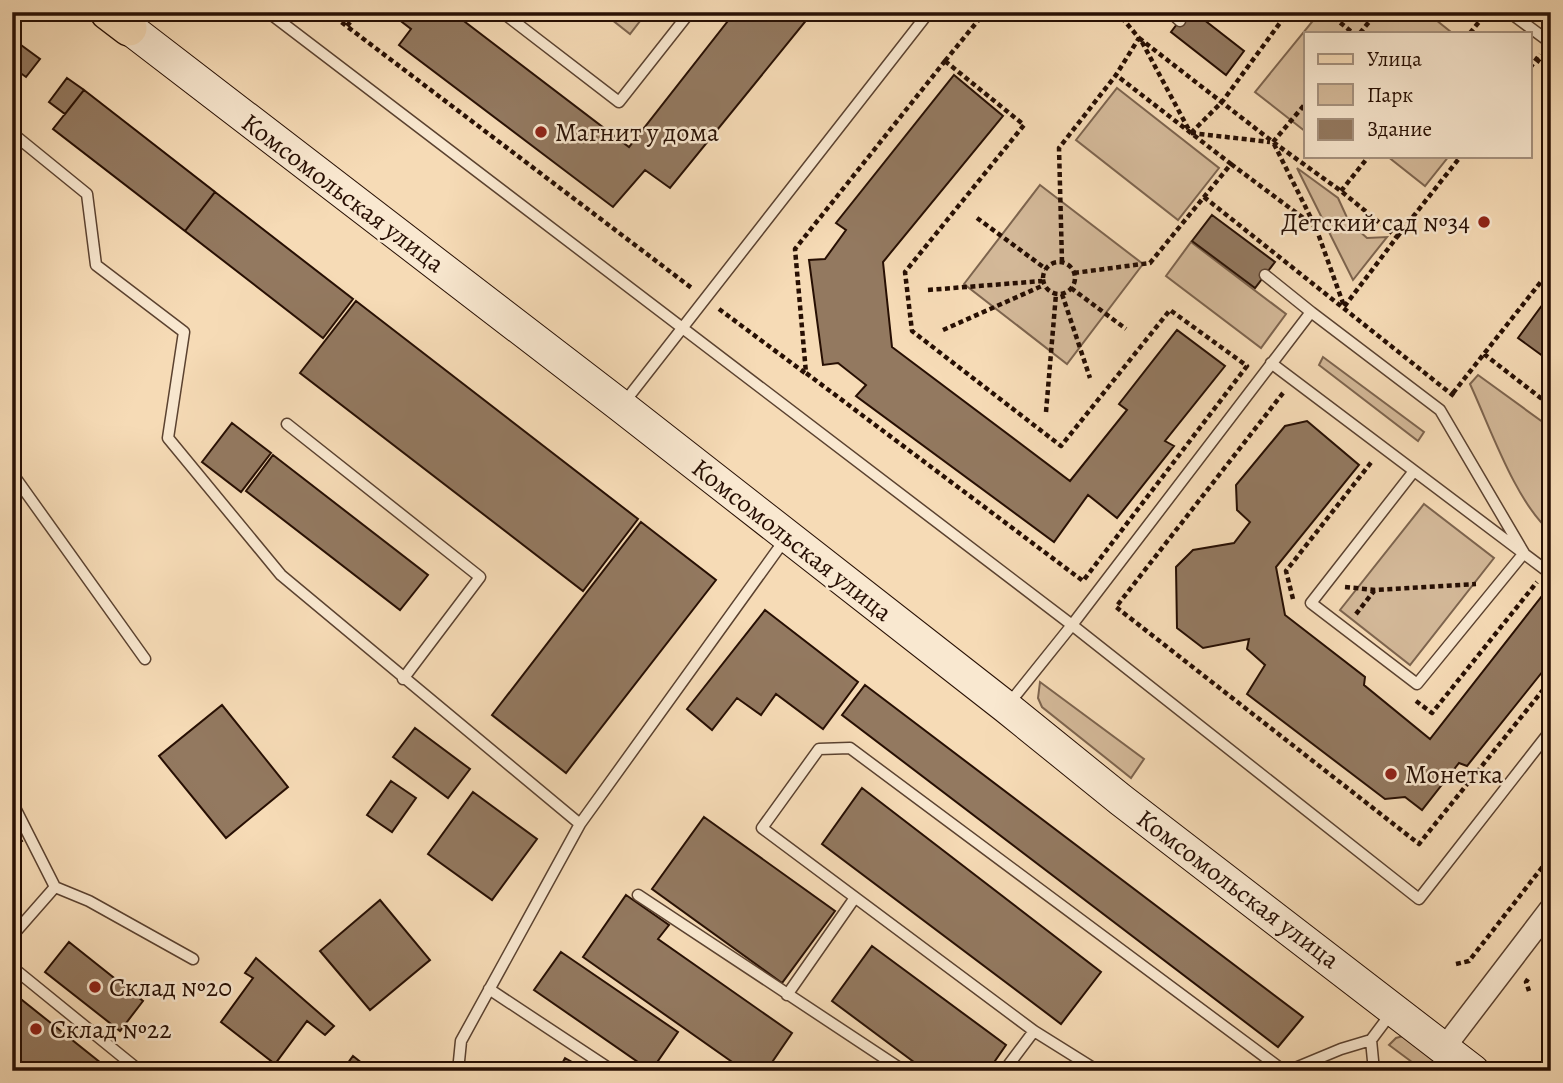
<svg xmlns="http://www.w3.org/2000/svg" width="1563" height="1083" font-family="Alegreya,serif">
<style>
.green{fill:#d3b898;stroke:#7d644e;stroke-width:2}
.building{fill:#937960;stroke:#270f03;stroke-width:2}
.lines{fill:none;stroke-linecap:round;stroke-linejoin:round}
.service-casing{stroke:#5b4230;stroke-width:13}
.minor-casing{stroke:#5b4230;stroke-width:24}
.secondary-casing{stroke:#270f03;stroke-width:34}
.primary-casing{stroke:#270f03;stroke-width:38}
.path{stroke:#270f03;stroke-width:4.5;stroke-dasharray:5 3.5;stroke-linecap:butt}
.service{stroke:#f9e8d0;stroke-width:10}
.minor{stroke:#f9e8d0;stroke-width:21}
.secondary{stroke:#f9e8d0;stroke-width:32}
.primary{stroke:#f6dbb6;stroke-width:35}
.poi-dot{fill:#8f2418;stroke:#f9e8d0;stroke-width:2.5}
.labels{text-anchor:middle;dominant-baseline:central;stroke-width:5;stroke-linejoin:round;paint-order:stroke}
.poi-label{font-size:26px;fill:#270f03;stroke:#f9e8d0;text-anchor:start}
.street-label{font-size:26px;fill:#270f03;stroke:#f9e8d0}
</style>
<rect width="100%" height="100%" fill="#f6dbb6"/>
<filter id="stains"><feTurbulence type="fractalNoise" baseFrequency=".00286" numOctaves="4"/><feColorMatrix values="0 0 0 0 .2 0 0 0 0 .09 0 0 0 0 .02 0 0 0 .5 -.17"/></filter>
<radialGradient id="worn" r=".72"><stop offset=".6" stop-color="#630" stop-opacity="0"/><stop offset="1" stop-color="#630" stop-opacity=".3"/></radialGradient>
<path class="green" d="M602,12H647L630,34Z
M1320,12H1426L1451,32L1306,33V132L1255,92Z
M1117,88L1219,168L1178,220L1076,140Z
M1387,156H1449L1425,186Z
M1297,168L1338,198L1349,222L1367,238L1387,237L1353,280Z
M1040,185L1143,264L1067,364L964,284Z
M1191,242L1286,314L1261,348L1166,276Z
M1323,357L1424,432L1418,441L1319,365Z
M1478,375L1551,428V532C1516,503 1490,427 1470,384Z
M1424,504L1494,558L1410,665L1340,610Z
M1040,682L1144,759L1131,778L1042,707L1038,698Z
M1403,1036L1450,1071H1424L1389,1045L1396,1038Z"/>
<path class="building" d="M389,12H452L629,147L735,12H813L670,188L645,170L613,207L399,45L411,29Z
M1186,12H1194L1244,51L1226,75L1171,32Z
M21,45L40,59L26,77L12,67V57Z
M954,75L1003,116L883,262L892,347L1070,481L1127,410L1119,404L1177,330L1225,366L1165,441L1174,446L1117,518L1088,495L1054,542L856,396L866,385L838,363L823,365L809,260L825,259L846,230L836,223Z
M67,78L84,90L65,114L49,102Z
M84,90L215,192L185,231L53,129Z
M215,192L353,299L323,338L185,231Z
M1212,215L1275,262L1255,288L1192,241Z
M1551,293V362L1518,338Z
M356,301L638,519L583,591L300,373Z
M1307,421L1359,465L1276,567L1285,615L1365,677L1364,685L1430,739L1549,587L1551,589V661L1467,766L1459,763L1422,810L1405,797L1385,799L1247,694L1265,665L1247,649L1249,639L1203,648L1177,628L1176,567L1193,550L1234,543L1250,522L1237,510L1236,485L1285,426Z
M232,423L271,453L241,492L202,462Z
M273,455L428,575L400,610L246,491Z
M641,522L716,580L566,773L492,715Z
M765,610L858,682L823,729L776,694L761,715L737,698L712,730L687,709Z
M865,685L1303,1017L1278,1047L842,715Z
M222,705L288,787L226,838L159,756Z
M415,728L470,769L448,798L393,757Z
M391,781L416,798L392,832L367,815Z
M862,788L1101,972L1061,1024L822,844Z
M473,792L537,839L492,900L428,854Z
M704,817L835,911L782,983L652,889Z
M12,827L22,841L12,848Z
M626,895L669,925L658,939L792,1033L766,1071H745L583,957Z
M380,900L430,960L370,1010L320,951Z
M69,942L143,1001L120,1031L45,972Z
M872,946L1006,1045L988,1071H926L832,1001Z
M561,952L678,1032L651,1071L534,990Z
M256,958L334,1026L325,1035L307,1021L275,1064L221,1022L253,978L245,973Z
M12,992L111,1071H18L12,1066Z
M353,1056L372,1071H342Z
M565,1058L588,1071H558Z"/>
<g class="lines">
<defs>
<path id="service" d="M268,12L1072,625L1419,899L1551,730
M502,12L619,102L690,12
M1170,12L1180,21
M1509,12L1551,43
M12,18L15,12
M12,133L87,194L96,265L184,332L168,438L281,575L580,824
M1311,312L1440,410L1524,553L1417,684L1311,603L1414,471
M1271,363L1551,574
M623,404L929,12
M287,424L480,577L403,679
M12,473L145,659
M1007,706L1072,625L1311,312L1265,275
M12,802L55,887
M638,895L904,1071
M12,936L55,887L89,901L193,959
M12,967L140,1071
M489,989L613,1071
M787,995L854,899
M1371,1040L1374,1071
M458,1071L461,1041L580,824L786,538
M1004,1071L1034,1031
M1098,1071L1034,1031L762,828L819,749L850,748L1284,1071
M1288,1071L1341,1049L1371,1040L1392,1012"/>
<path id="minor" d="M1444,1048L1551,908"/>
<path id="secondary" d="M129,28L621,406L1006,707L1121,800L1473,1071"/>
<path id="primary" d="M108,12L129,28"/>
</defs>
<use href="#service" class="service-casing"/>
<use href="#minor" class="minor-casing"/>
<use href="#secondary" class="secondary-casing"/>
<use href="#primary" class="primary-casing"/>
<path class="path" d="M328,12L693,289
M1327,12L1353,33
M347,26L358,12
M1360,33L1377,12
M1470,33L1487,12
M1139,38L1273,142L1341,191L1397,237L1344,307
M1142,42L1189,130
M1536,59L1551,71
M945,61L1024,125L905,272L912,331L1061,446L1170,310L1247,366L1083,581L806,373L795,249Z
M945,61L985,12
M1530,68L1540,54
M1191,133L1222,102L1288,12
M1191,133L1270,142
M1273,142L1306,103
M1274,144L1316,228L1344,306
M1231,164L1314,226
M1341,191L1369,156
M1204,197L1455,397
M977,218L1046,269
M1397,237L1461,156
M1043 278a16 16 0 1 1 32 0a16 16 0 1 1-32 0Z
M1062,262L1059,148L1116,75L1139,38L1117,12
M1074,273L1150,263L1231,164L1116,75
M1071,288L1126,329
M928,290L1042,281
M1062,294L1090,378
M719,309L805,373
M943,330L1044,285
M1484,354L1551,406
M1283,393L1116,607L1419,844L1551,680
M1453,393L1551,269
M1046,412L1056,294
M1345,587L1375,590L1476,584
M1293,599L1286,571L1373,460
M1356,614L1374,591
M1416,701L1432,713L1537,582
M1456,964L1469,961L1551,856
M1528,979L1526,982L1529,991"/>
<use href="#service" class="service"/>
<use href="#minor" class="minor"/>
<use href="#secondary" class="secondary"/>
<use href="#primary" class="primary"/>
</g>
<g class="poi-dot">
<circle cx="541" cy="132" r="7"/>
<circle cx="1484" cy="222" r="7"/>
<circle cx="1391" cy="774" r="7"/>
<circle cx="95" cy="987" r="7"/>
<circle cx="36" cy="1029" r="7"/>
</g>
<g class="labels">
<g class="poi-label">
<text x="555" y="132">Магнит у дома</text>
<text x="1470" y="222" text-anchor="end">Детский сад №34</text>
<text x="1405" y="774">Монетка</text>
<text x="109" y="987">Склад №20</text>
<text x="50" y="1029">Склад №22</text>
</g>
<g class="street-label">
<text transform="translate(343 193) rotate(37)">Комсомольская улица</text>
<text transform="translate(792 540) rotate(38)">Комсомольская улица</text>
<text transform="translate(1238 889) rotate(37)">Комсомольская улица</text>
</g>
</g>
<rect width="1563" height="1083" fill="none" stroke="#f6dbb6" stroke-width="42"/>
<rect x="14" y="14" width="1535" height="1055" fill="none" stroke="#270f03" stroke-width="3.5"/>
<rect x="21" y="21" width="1521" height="1041" fill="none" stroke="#270f03" stroke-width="2"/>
<rect x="1304" y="32" width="228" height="126" fill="#f9e8d0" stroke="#a5917e" stroke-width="2"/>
<rect x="1318" y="54" width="35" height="10" fill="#f6dbb6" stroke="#a5917e" stroke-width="2"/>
<text x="1367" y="66" font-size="21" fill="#270f03">Улица</text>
<rect x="1318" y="84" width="35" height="21" fill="#d3b898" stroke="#a5917e" stroke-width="2"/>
<text x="1367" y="102" font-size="21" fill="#270f03">Парк</text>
<rect x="1318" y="119" width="35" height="21" fill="#937960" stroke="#a5917e" stroke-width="2"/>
<text x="1367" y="136" font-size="21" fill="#270f03">Здание</text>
<rect width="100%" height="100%" filter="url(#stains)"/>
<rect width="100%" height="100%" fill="url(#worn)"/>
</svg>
